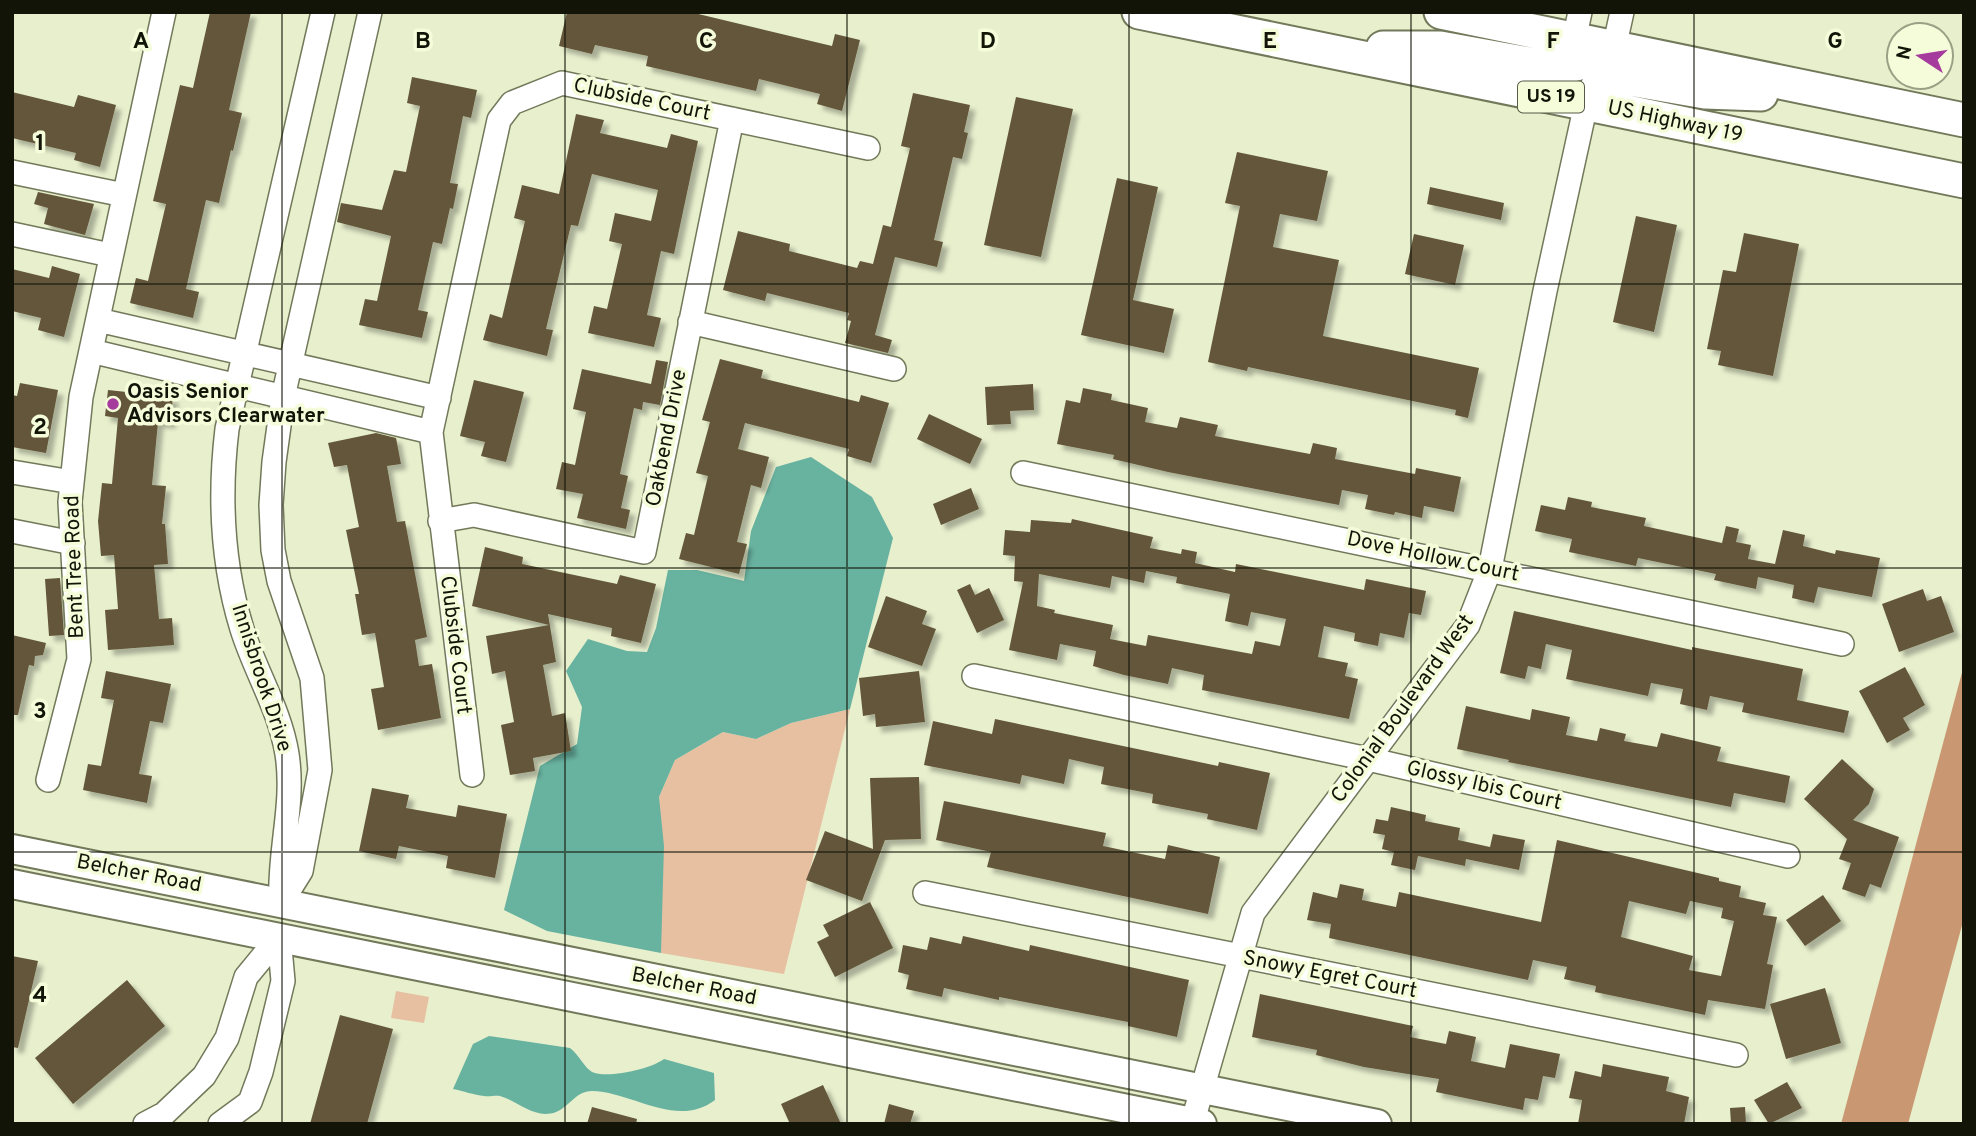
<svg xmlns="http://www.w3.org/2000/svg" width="1976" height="1136" font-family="Overpass,sans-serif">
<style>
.green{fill:#e7c0a2}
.forest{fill:#c99872}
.water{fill:#68b2a0}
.building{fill:#63573a;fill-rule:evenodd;filter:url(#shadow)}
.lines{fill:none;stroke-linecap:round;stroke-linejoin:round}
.minor-casing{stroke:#72795a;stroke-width:26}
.major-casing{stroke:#72795a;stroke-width:32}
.highway-casing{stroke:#72795a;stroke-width:37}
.minor{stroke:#fff;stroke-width:23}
.major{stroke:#fff;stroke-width:28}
.highway{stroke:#fff;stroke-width:33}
.grid{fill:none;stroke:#121408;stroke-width:2;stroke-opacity:0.55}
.poi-dot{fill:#a53b9d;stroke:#f4fcda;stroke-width:2.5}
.labels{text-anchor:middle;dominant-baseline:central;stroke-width:7;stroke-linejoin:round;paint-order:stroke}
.shield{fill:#f4fcda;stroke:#565a47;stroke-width:2}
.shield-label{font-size:19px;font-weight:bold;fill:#121408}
.street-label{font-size:21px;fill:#121408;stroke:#f4fcda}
.poi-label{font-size:21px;font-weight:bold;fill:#121408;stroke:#f4fcda;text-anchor:start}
.grid-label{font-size:23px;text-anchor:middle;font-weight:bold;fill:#121408;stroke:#f4fcda;stroke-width:7;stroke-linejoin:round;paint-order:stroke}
</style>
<defs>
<filter id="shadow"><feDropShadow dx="5.5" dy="5.5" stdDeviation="2" flood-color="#0004"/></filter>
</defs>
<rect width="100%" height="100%" fill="#e7efcd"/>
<path class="green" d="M850,709L784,974L661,953L659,797L675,760L723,732L756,739L791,723Z
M396,991L429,997L424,1023L391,1018Z"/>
<path class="forest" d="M1964,665V918L1908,1124H1841Z"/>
<path class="water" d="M811,457L872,497L893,538L850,709L791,723L756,739L723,732L675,760L659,797L664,846L661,953L547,931L504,910L540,766L577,744L582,707L566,671L588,639L627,651L647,652L656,628L668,570H697L744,581L751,531L776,467Z
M489,1036L570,1048C579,1055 584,1067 592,1072C607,1079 651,1069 664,1059L714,1073L715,1100C677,1129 633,1092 592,1091C576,1091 569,1107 556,1112C535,1120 518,1101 500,1096C496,1095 489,1097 484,1096C474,1095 463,1091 453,1089L473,1044Z"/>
<path class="building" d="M210,12H251L229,110L242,113L233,151L231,150L219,203L206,200L186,289L199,292L193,318L130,303L136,278L148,281L166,204L153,201L165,150L180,85L193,88Z
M567,12H690L832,46L835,34L860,40L842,111L817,104L820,94L759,79L756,91L646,66L648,56L595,45L592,54L559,46Z
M412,77L477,90L471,118L463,116L450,183L458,184L453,209L450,208L442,244L433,242L418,310L428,312L422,338L359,325L365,299L377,301L391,236L337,222L341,203L382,210L394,170L406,172L420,106L407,103Z
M12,92L74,107L78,95L116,105L100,167L74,160L76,153L12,138Z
M913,93L970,105L964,132L968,133L962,159L953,157L934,240L943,242L937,267L895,257L875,335L892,340L888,353L845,343L851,321L847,320L849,313L767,293L765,301L723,290L738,231L790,244L789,251L857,268L860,261L873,264L883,225L891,227L910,148L901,146Z
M1016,97L1073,109L1041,257L984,245Z
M576,114L604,120L600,133L667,148L671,134L698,141L674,254L661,251L647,315L661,318L654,347L588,333L594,306L607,309L622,244L609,241L615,213L651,221L658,190L592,174L578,226L571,225L546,329L553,330L547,356L483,340L490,314L502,318L525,221L514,218L522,185L559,194Z
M1237,152L1328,171L1317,221L1280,214L1273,247L1339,260L1323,336L1479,368L1468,418L1455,415L1456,410L1248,367L1247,371L1208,362L1240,206L1225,203Z
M1117,178L1158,187L1133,300L1174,309L1164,353L1081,335Z
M1430,187L1504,203L1501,220L1427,204Z
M38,192L94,204L85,235L44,224L48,208L34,204Z
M1636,216L1677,225L1654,332L1613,322Z
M1744,233L1799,244L1773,376L1718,365L1721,351L1707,349L1723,270L1736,272Z
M1414,234L1464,245L1455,285L1405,274Z
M52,266L80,274L64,337L38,330L41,318L12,311V269L49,278Z
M720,359L763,370L761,378L859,402L861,395L889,403L871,463L847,456L849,449L745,423L738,449L769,457L761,488L751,485L737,542L747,544L739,574L679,559L686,533L694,535L708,476L696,473L710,422L702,420Z
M656,360L668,362L660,405L643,402L642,410L634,408L620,474L628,476L621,508L630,510L626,529L577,518L583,494L556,489L562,462L575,465L586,412L573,409L582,369L651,384Z
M474,380L524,392L506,462L481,456L485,442L460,436Z
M20,383L58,390L46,453L12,447V395L17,396Z
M1033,384L1034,410L1010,411L1011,424L987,425L985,387Z
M1083,388L1112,394L1111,400L1148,408L1145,422L1177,428L1180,417L1218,425L1215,436L1310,454L1313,443L1337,448L1335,459L1415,474L1416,468L1461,477L1454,512L1424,506L1422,518L1395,512L1394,515L1365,509L1368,495L1342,490L1339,505L1168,472L1113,459L1114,455L1057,444L1066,400L1080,403Z
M108,390L173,397L170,423L158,422L152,485L166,486L162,524H165L168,564L154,565L159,619L172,618L174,645L108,650L105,610L118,609L114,555L101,556L98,521L102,483L112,484L118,418L105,416Z
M929,414L982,439L970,464L917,439Z
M376,433L396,438L401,464L387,466L397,522L405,521L427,637L415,640L419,666L432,664L441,718L378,730L371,689L384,687L375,633L362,635L355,594H359L346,530L359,527L347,465L334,467L328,443Z
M971,488L979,509L941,525L933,504Z
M1568,497L1592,502L1591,507L1646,518L1644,526L1722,543L1726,526L1739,529L1736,542L1751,545L1748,559L1775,564L1783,530L1805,535L1803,546L1835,554L1836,550L1880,558L1872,597L1818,587L1814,603L1792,598L1794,585L1758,577L1756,589L1714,580L1716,574L1638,558L1636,566L1569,552L1572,539L1535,531L1541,505L1565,510Z
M1072,519L1153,537L1150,548L1181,554L1182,549L1197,552L1195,563L1235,572L1236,564L1364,590L1366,579L1426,591L1421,615L1409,613L1404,638L1380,633L1378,646L1354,641L1355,633L1324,626L1318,657L1348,663L1345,676L1358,679L1349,719L1202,690L1204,675L1172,668L1168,684L1124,675L1093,666L1096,651L1060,644L1057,660L1009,650L1023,582L1014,581L1015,556L1003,555L1005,530L1030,532L1031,520L1071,523ZM1146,571L1177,577L1176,583L1230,594L1225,621L1248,626L1251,612L1286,619L1280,646L1255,641L1252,654L1148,635L1146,646L1110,639L1113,625L1054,613L1055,610L1037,606L1039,574L1110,588L1112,576L1144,583Z
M485,547L523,557L522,564L617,584L620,575L656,584L641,643L611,636L612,628L548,614L556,662L543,665L552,716L565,713L571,751L533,758L535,771L510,775L501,725L514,722L505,671L492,674L486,636L549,625L472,606Z
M60,578L64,635L49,636L45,579Z
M970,584L975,595L989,588L1004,620L977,633L957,590Z
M1923,589L1927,601L1941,596L1954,632L1899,652L1882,604Z
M886,596L927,611L922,624L936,629L922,666L868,647Z
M1514,611L1692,650V647L1803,669L1797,700L1849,711L1844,733L1742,712L1744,703L1710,696L1707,710L1680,704L1683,689L1651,683L1648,696L1566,679L1572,650L1546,644L1541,669L1528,666L1525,679L1500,673Z
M12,635L46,643L43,655L35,656L34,666L29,665L18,715H12Z
M1905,667L1925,705L1903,718L1910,730L1887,743L1859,691Z
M106,671L171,684L163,723L150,721L139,774L152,776L147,803L83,790L88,764L101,766L114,700L101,698Z
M919,671L925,722L876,727L875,714L863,716L859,678Z
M1466,706L1530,720L1532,709L1570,717L1566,735L1597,741L1600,728L1626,734L1624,741L1657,747L1661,733L1721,747L1717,761L1790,776L1785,803L1734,793L1731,807L1508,762L1509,760L1457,749Z
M995,719L1218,766L1219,762L1270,773L1257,830L1207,819L1208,814L1152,803L1153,794L1101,784L1104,767L1069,759L1064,784L1022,775L1020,784L924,765L933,721L992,734Z
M1842,759L1874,789L1869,804L1853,820L1899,837L1881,888L1870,884L1865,897L1842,889L1851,863L1839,859L1847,839L1804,799Z
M919,777L921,839L885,840L862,901L806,880L825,831L873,849L870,778Z
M372,788L409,795L406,808L456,817L458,805L507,814L495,878L446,868L448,856L399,846L396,859L359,851Z
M944,801L1106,833L1103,846L1165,859L1168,845L1220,857L1208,914L987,867L991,852L936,840Z
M1391,807L1426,815L1425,821L1460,828L1458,840L1490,847L1493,834L1525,840L1519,870L1466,859L1465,866L1418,856L1415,870L1391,865L1394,852L1382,849L1385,835L1373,833L1376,819L1388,821Z
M1557,840L1719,878V881L1741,886L1739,897L1766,903L1763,915L1777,917L1767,964L1773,965L1765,1009L1708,1000L1705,1015L1595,992L1596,986L1564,979L1567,967L1533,960L1528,980L1329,938L1331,924L1307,920L1313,892L1337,898L1340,884L1364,889L1362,900L1396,907L1399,892L1541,922ZM1629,901L1686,914L1690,901L1723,908L1721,918L1734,921L1721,976L1689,970L1693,956L1621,937Z
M1823,895L1841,921L1805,946L1786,920Z
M870,902L893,948L835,977L817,942L829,936L823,925Z
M963,936L1029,951L1030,945L1189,980L1177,1037L1128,1026V1022L999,997V1000L944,988L942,997L906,989L909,975L898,972L903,945L927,950L930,937L961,944Z
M12,956L38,961L18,1048L12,1047Z
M127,980L165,1026L73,1104L35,1058Z
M1825,988L1841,1043L1786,1059L1770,1004Z
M1260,994L1413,1026L1410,1037L1446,1044L1449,1031L1476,1037L1471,1061L1505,1068L1510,1044L1560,1054L1555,1078L1543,1076L1538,1100L1525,1098L1523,1110L1436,1092L1439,1079L1364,1067L1316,1055L1317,1050L1252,1037Z
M340,1015L393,1029L367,1124H310Z
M1603,1064L1669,1077L1666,1091L1689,1097L1684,1124H1578L1582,1100L1569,1098L1575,1071L1601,1077Z
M1787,1082L1802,1108L1769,1124L1754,1100Z
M823,1085L841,1124H790L781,1104Z
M889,1104L914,1111L910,1124H884Z
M592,1107L637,1119L636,1124H587Z
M1745,1107L1746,1124H1731L1730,1108Z"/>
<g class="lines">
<defs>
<path id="minor" d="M1574,40L1580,12
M1614,48L1622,12
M12,172L124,195
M12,234L110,255
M98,320L439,398
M690,322L894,369
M91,351L431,432
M12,472L72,482
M1023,473L1842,644
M440,521L474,515L644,552L732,119
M12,531L73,543
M974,676L1368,759L1788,856
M472,775L431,432L499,120L512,103L562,83L868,148
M48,780L79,659L70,502L81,397L164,12
M925,893L1736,1055
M281,903L301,871L320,770L312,678L279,581L273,550L271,505L274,462L283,397L370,12
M281,903C278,853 295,805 287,754C280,710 255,671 242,629C222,564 219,496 227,429L323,12
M145,1124L164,1114L204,1076L227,1038L246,977L279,937
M220,1124L250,1102L261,1072L283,981L279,937
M1192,1124L1253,913L1468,625L1490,569L1545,291L1586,104"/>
<path id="major" d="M12,849L1377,1124
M12,884L1202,1124"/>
<path id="highway" d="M1139,12L1964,181
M1441,12L1964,120
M1383,48H1440L1546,67H1566L1590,60L1614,48
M1586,104L1597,88L1613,80L1630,79L1705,92L1761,94"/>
</defs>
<use href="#minor" class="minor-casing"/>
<use href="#major" class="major-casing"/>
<use href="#highway" class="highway-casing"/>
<use href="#minor" class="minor"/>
<use href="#major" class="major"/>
<use href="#highway" class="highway"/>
</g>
<path class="grid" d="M282,12V1124M565,12V1124M847,12V1124M1129,12V1124M1411,12V1124M1694,12V1124M12,284H1964M12,568H1964M12,852H1964"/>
<circle class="poi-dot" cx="113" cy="404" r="7"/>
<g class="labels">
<rect class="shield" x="1518" y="81.5" width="66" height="31" rx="5"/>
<g class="shield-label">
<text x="1551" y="97">US 19</text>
</g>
<g class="street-label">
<text transform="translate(642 100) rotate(12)">Clubside Court</text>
<text transform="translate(1675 122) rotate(12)">US Highway 19</text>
<text transform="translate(667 438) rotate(-79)">Oakbend Drive</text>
<text transform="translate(1433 557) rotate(12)">Dove Hollow Court</text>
<text transform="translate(75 567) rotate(-92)">Bent Tree Road</text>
<text transform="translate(455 645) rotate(83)">Clubside Court</text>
<text transform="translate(261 678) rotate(72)">Innisbrook Drive</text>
<text transform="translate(1403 709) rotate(-54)">Colonial Boulevard West</text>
<text transform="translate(1484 786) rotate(13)">Glossy Ibis Court</text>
<text transform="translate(139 874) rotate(11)">Belcher Road</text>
<text transform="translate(1330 975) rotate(11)">Snowy Egret Court</text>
<text transform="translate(694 987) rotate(11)">Belcher Road</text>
</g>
<g class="poi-label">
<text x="127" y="392">Oasis Senior<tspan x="127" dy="24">Advisors Clearwater</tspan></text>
</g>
</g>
<g class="grid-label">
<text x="141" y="48">A</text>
<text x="423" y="48">B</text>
<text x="706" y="48">C</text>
<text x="988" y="48">D</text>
<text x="1270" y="48">E</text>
<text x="1553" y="48">F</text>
<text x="1835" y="48">G</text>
<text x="40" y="150">1</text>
<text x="40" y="434">2</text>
<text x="40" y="718">3</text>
<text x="40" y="1002">4</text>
</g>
<rect width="1976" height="1136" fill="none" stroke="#121408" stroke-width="28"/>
<g transform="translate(1920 56) rotate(282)"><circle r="33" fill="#f4fcda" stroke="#9a9f86" stroke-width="2"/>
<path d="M0-5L12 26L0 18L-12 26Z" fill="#a53b9d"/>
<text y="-10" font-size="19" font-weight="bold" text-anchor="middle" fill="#121408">N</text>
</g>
</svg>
